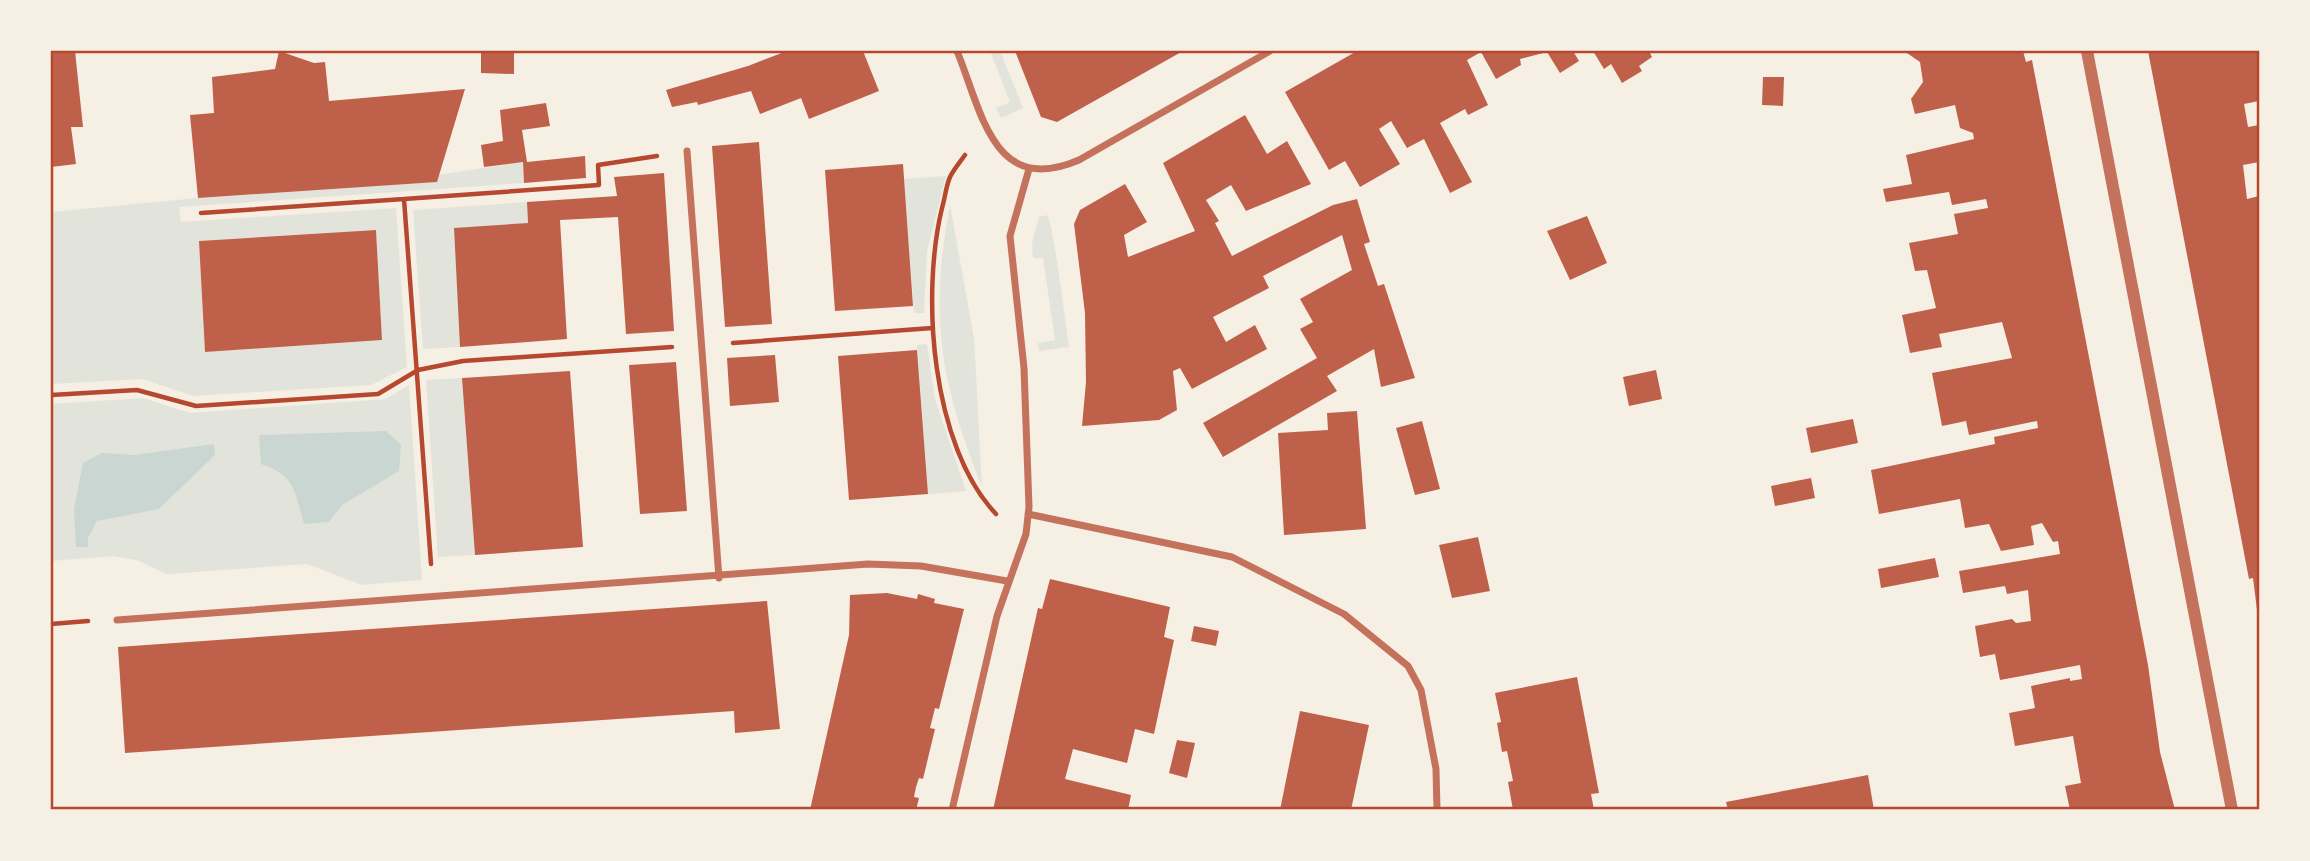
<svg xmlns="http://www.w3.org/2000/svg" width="2310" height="861" font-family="'Alegreya Sans',sans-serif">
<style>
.green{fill:#e2e4dc;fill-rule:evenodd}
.water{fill:#c9d6d2}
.building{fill:#bf614a}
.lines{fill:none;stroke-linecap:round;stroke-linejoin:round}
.path{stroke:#b5482f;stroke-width:4.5}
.minor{stroke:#c5725c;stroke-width:7}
.tertiary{stroke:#c5725c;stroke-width:12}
.neatline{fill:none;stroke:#b5482f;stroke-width:2.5}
</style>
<rect width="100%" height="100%" fill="#f6efe4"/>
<path class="green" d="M990,51H1000L1023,108L1001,118L996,108L1010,102Z
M523,162L524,183L179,207L181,222L396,208L407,367L371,385L193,396L143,379L51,384V212L198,198L436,182L438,175ZM376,230L382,340L205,352L199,241Z
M946,176L927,251L924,313H914L904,179Z
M527,202L528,223L454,229L460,347L423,349L413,210Z
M950,205L974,338L982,487C940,381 929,318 950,205Z
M1047,215C1053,220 1066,328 1069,347L1039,351L1038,343L1055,340L1043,258H1033L1032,243L1039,217Z
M927,344L935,399L966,491L928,494L917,345Z
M462,378L475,555L438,557L426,380Z
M409,385L422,580L362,585L307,564L167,574L136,560L113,556L51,561V404L143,398L190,413L386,399Z"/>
<path class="water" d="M386,431L401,445L399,471L342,505L329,522L304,524C295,492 295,475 261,464L259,435Z
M214,444L215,455L159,509L97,521L88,538V547H76L74,509L83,463L102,453L134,455Z"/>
<path class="building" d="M51,51H75L83,127H71L76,164L51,167Z
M279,51L314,63L325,62L329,101L465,89L437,182L198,198L190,115L214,113L212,77L275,69Z
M481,51H514V74L481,73Z
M787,51H863L879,91L809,119L801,98L760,114L751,91L698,105L697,102L672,107L666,90L748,66Z
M1015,51H1183L1057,122L1041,117Z
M1357,51H1573L1579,61L1560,73L1547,52L1520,59L1521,65L1496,79L1481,52L1467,60L1488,105L1468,115L1465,109L1440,123L1472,182L1450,193L1424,139L1407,148L1391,121L1379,129L1400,164L1360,187L1345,161L1329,170L1285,92Z
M1593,51H1649L1652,57L1639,66L1642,71L1622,83L1611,64L1604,69Z
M1904,51H2023L2026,62L2032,60L2148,665L2160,752L2175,810H2070L2065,786L2081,783L2073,736L2015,746L2009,713L2035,708L2031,686L2070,678V681L2082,679L2080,665L2000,680L1995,654L1980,657L1975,626L2012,619L2016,623L2031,621L2028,590L2007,594L2005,586L1963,593L1959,571L2060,554L2058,541L2053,542L2042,523L2031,526L2034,545L2001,551L1989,524L1965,528L1960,499L1879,514L1871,470L1995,444L1994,437L2038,428L2037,421L1969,435L1966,421L1942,426L1932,373L2012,358L2002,322L1939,334L1942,347L1910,353L1902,315L1936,308L1927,270L1915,271L1909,243L1958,234L1954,214L1988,208L1986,199L1952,205L1949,192L1886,202L1883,189L1912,184L1906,155L1974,139L1973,133L1960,128L1955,105L1915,114L1911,99L1923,82L1920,62Z
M2148,51H2259V101L2244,104L2248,127L2259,125V162L2243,165L2247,199L2259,196V626L2253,578L2249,579Z
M1763,77H1784L1783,106L1762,105Z
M546,103L550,126L522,130L527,162L585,156L586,178L524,183L523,162L484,167L481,145L503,141L500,110Z
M1245,115L1267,154L1287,141L1311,184L1246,211L1231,185L1206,200L1219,221L1215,223L1232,256L1333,205L1357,199L1370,242L1364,244L1378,286L1384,284L1415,378L1381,387L1374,349L1327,376L1337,391L1223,457L1203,423L1317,358L1300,329L1313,322L1300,299L1352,270L1342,235L1263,276L1269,288L1213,317L1226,342L1255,325L1267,349L1192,389L1180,368L1173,371L1177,410L1159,420L1082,426L1086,382L1085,313L1074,224L1080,210L1125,184L1147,222L1124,235L1128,257L1195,231L1163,163Z
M759,142L772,324L725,327L712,146Z
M903,164L913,306L835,311L825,170Z
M664,173L674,331L626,334L618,217L560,220L567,339L460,347L454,228L528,223L527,202L617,196L614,177Z
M1587,216L1607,263L1570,280L1547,231Z
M376,230L382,340L205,352L199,241Z
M917,350L928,494L849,500L838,356Z
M775,355L779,402L730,406L727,358Z
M676,362L687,511L640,514L629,365Z
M1656,370L1662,399L1629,406L1623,377Z
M570,371L583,547L475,555L462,378Z
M1357,411L1366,529L1284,535L1278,433L1328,430L1327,413Z
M1853,419L1858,443L1811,453L1806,428Z
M1422,421L1440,489L1415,495L1396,428Z
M1811,478L1815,498L1775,506L1771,486Z
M1478,537L1490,591L1452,598L1439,545Z
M1935,558L1939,577L1881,588L1878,569Z
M1050,579L1170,607L1164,637L1174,640L1154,734L1135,729L1127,763L1073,749L1065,779L1131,795L1128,810H993L1038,608L1042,609Z
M887,593L917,599L918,594L935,599L934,603L964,609L939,709L935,708L930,728L935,729L923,779L919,778L916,787L914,797L919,798L916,810H810L849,635L850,595Z
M767,601L780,729L735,733L734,711L125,753L118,647Z
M1194,626L1219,631L1216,646L1191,641Z
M1577,677L1599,793L1591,794L1594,810H1513L1508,782L1513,781L1507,751L1502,752L1497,723L1501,722L1495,693Z
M1300,711L1369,725L1351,810H1280Z
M1177,740L1195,743L1187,778L1169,773Z
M1868,775L1874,810H1728L1726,802Z"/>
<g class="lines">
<path class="path" d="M965,155C960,162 954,169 950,177C946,186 945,198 942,208C921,295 931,445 996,514
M404,199L599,185L598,165L657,156
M201,213L404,199L431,564
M733,343L932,328
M51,395L137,390L196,406L378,394L418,370L463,361L672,347
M51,624L88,621"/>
<path class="minor" d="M957,51C982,112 993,197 1079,160L1270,51
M687,151L719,578
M1028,514L1232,557L1344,614L1408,666L1421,690L1436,769L1437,810
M117,620L868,564L921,566L1007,581
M952,810L997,616L1026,534L1029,507L1024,368L1010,236L1029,169"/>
<path class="tertiary" d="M2087,51L2232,810"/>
</g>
<rect width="2310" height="861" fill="none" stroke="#f6efe4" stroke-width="105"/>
<rect x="52" y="52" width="2206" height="756" class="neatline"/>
</svg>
